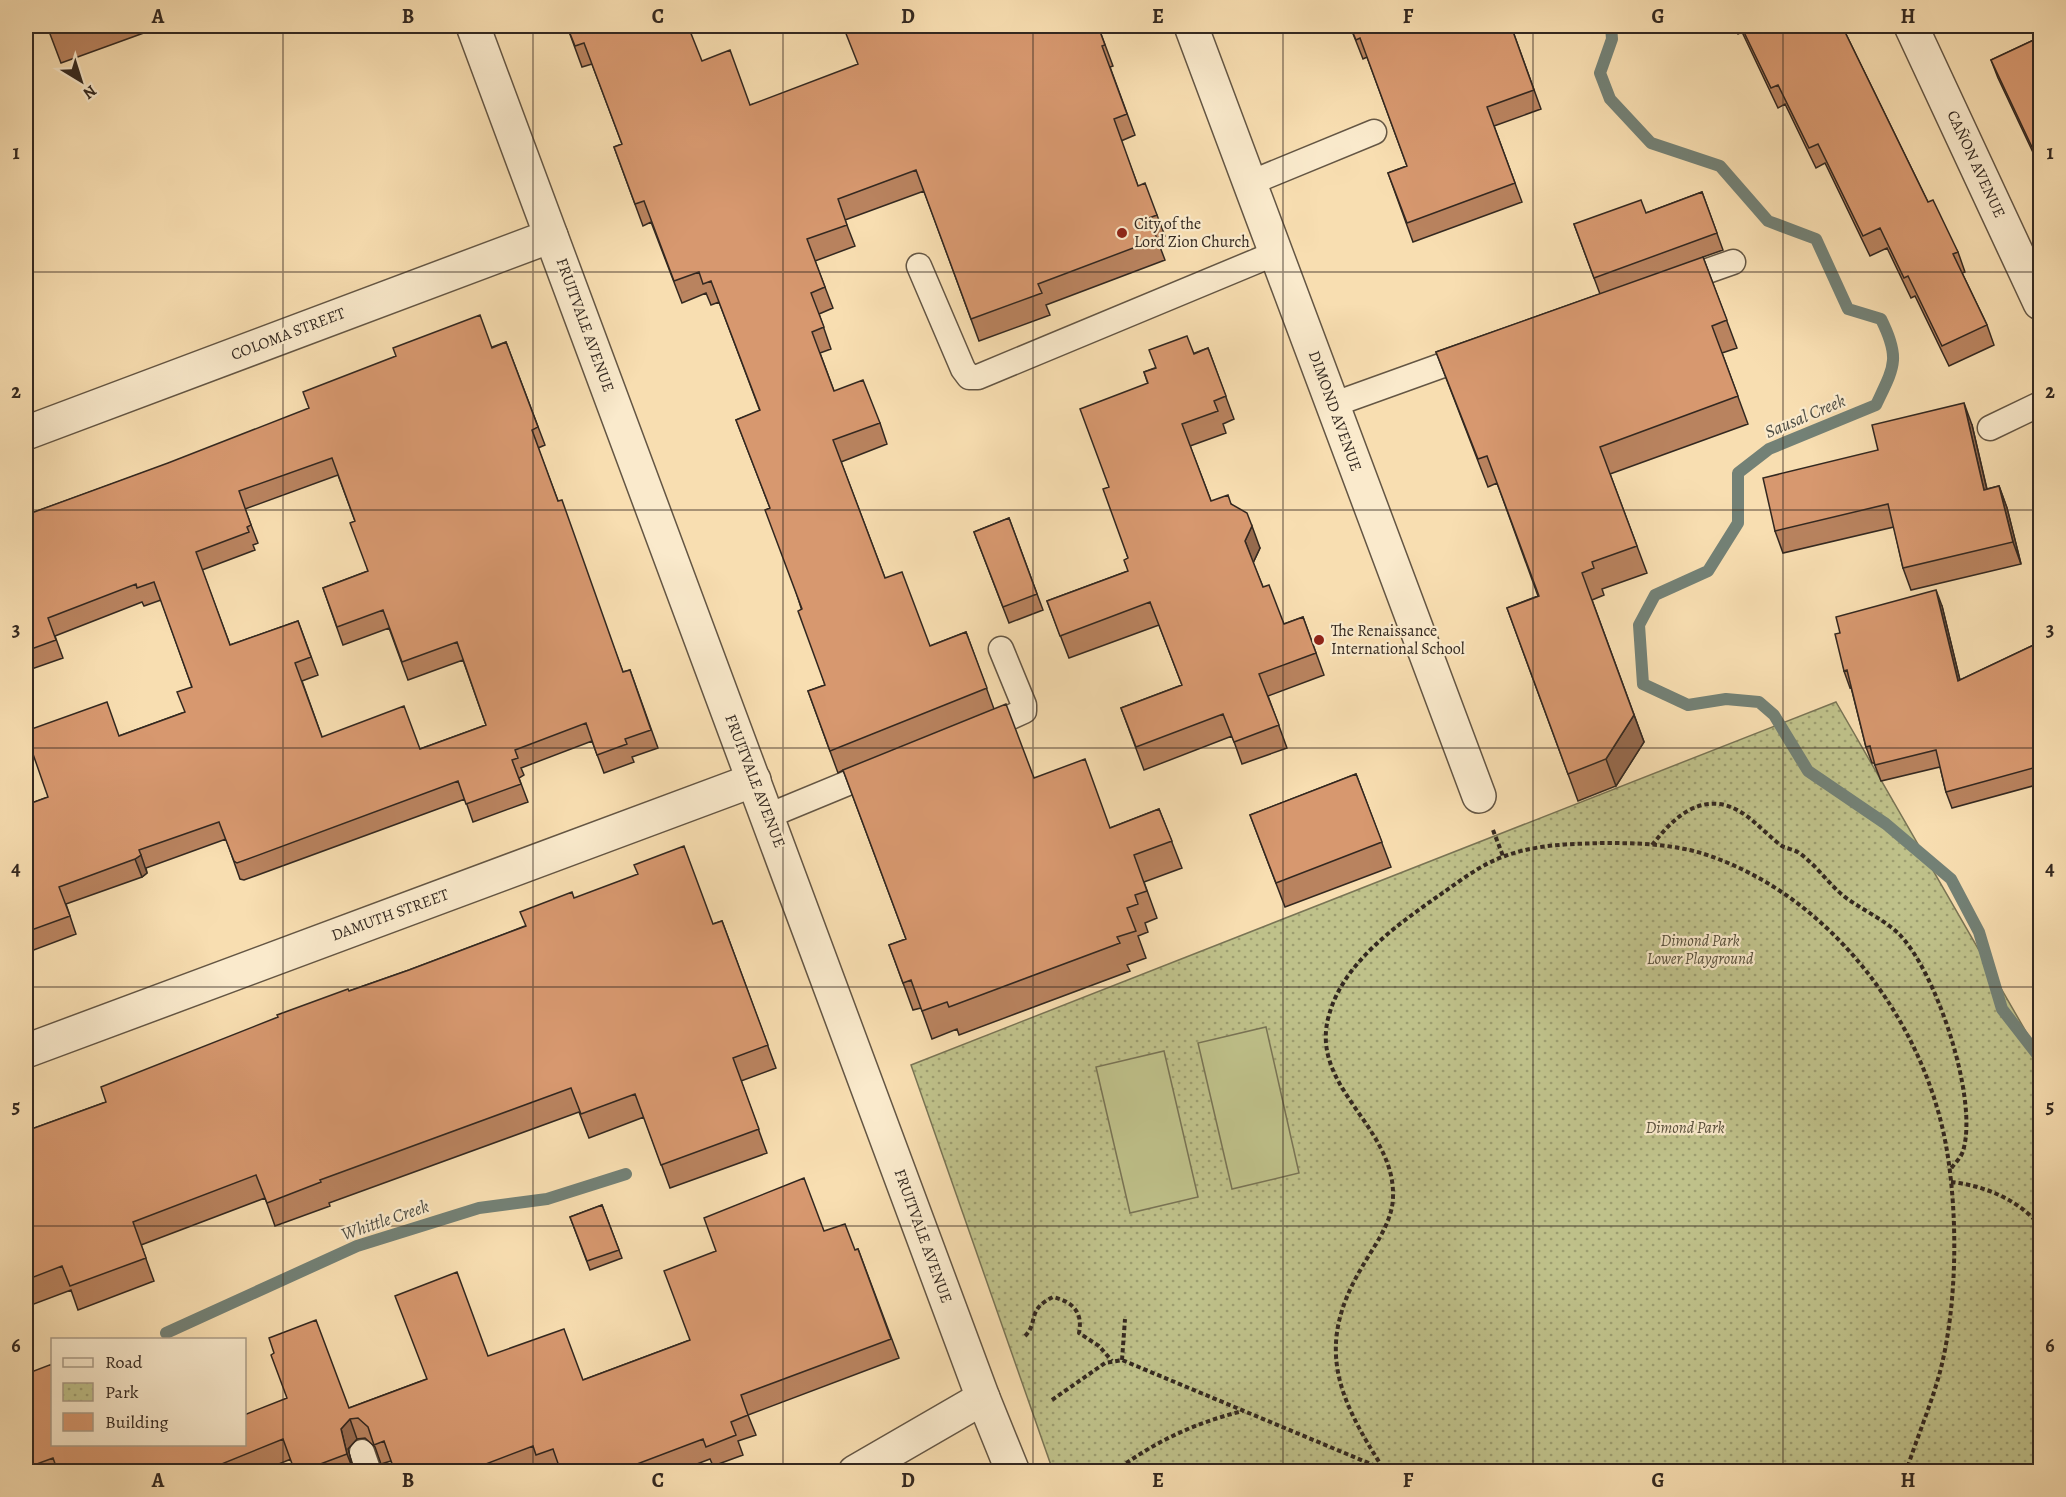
<svg xmlns="http://www.w3.org/2000/svg" width="2066" height="1497" font-family="Alegreya,serif">
<style>
.park{fill:url(#park-dots);stroke:#797455;stroke-width:1.5}
.pitch{fill:#bfc18a;stroke:#797455;stroke-width:1.5}
.lines{fill:none;stroke-linecap:round;stroke-linejoin:round}
.stream{stroke:#738176;stroke-width:12}
.service-casing{stroke:#645644;stroke-width:27}
.minor-casing{stroke:#645644;stroke-width:36}
.tertiary-casing{stroke:#645644;stroke-width:36}
.path{stroke:#332820;stroke-width:4;stroke-dasharray:4.5 3;stroke-linecap:butt}
.service{stroke:#faeacc;stroke-width:24}
.minor{stroke:#faeacc;stroke-width:33}
.tertiary{stroke:#faeacc;stroke-width:33}
.wall{fill:#b9835f;stroke:#332820;stroke-width:1.5;fill-rule:evenodd}
.shaded-wall{fill:#966a4e;stroke:#332820;stroke-width:1.5}
.building{fill:#d7986f;stroke:#332820;stroke-width:1.5;fill-rule:evenodd}
.grid{fill:none;stroke:#332820;stroke-width:1.5;stroke-opacity:0.55}
.poi-dot{fill:#8f2418;stroke:#faeacc;stroke-width:2}
.labels{text-anchor:middle;dominant-baseline:central;stroke-width:4.5;stroke-linejoin:round;paint-order:stroke}
.street-label{font-size:16px;fill:#332820;stroke:#faeacc}
.poi-label{font-size:16px;fill:#332820;stroke:#faeacc;text-anchor:start}
.park-label{font-size:16px;font-style:italic;fill:#564e3a;stroke:#faeacc}
.water-label{font-size:18px;font-style:italic;fill:#4e4d44;stroke:#faeacc}
.neatline{fill:none;stroke:#332820;stroke-width:2}
.grid-label{font-size:20px;text-anchor:middle;font-weight:bold;fill:#332820}
</style>
<defs>
<pattern id="park-dots" width="8" height="8" patternUnits="userSpaceOnUse" patternTransform="scale(1.5)"><rect width="8" height="8" fill="#bfc18a"/><path d="M2 2h.1M6 6h.1" fill="none" stroke="#9c9d70" stroke-width="1.8" stroke-linecap="round"/></pattern>
</defs>
<rect width="100%" height="100%" fill="#f8deb1"/>
<filter id="stains"><feTurbulence type="fractalNoise" baseFrequency=".00333" numOctaves="4"/><feColorMatrix values="0 0 0 0 .2 0 0 0 0 .09 0 0 0 0 .02 0 0 0 .5 -.17"/></filter>
<radialGradient id="worn" r=".72"><stop offset=".6" stop-color="#630" stop-opacity="0"/><stop offset="1" stop-color="#630" stop-opacity=".3"/></radialGradient>
<path class="park" d="M1836,702L2040,1056V1471H1053L911,1065Z"/>
<path class="pitch" d="M1266,1027L1299,1173L1232,1189L1198,1043Z
M1164,1051L1198,1197L1130,1213L1096,1067Z"/>
<g class="lines">
<path class="stream" d="M1611,26L1612,39L1600,73L1610,99L1651,143L1720,166L1768,221L1816,239L1848,309L1881,319C1901,359 1894,367 1876,405L1769,449L1738,473V523L1708,571L1655,595L1639,625L1643,684L1688,705L1726,699L1759,702L1774,715L1808,771L1886,824L1951,879L1979,932L2002,1009L2040,1058
M166,1333L357,1246L479,1208L547,1199L626,1174"/>
<defs>
<path id="service" d="M1250,183L1374,132
M919,266L963,369L969,377H978L1276,253
M1679,281L1733,262
M1332,405L1471,355
M1990,428L2040,404
M982,730L1024,711V705L1001,649
M768,816L877,771
M362,1452L369,1472"/>
<path id="minor" d="M1191,26L1479,796
M1911,26L2040,303
M26,433L551,236
M26,1051L754,780
M855,1472L983,1398"/>
<path id="tertiary" d="M473,26L983,1398L1013,1472"/>
</defs>
<use href="#service" class="service-casing"/>
<use href="#minor" class="minor-casing"/>
<use href="#tertiary" class="tertiary-casing"/>
<path class="path" d="M1493,830L1503,856
M1652,845C1669,824 1689,801 1719,804C1745,807 1762,832 1782,846C1787,849 1794,849 1799,853C1818,866 1830,887 1849,900C1865,911 1884,920 1898,933C1936,970 1979,1100 1963,1151C1961,1158 1954,1164 1950,1170
M1951,1182C1986,1186 2016,1199 2040,1225
M1025,1336C1039,1322 1026,1310 1053,1297C1073,1302 1083,1312 1079,1333L1099,1346L1112,1361
M1122,1360L1125,1319
M1052,1400L1105,1363L1122,1360L1390,1472
M1383,1468C1337,1396 1315,1346 1362,1267C1374,1246 1392,1223 1393,1198C1396,1126 1308,1087 1329,1015C1343,964 1393,928 1434,899C1456,884 1479,865 1505,856C1538,844 1570,844 1604,843C1637,843 1673,844 1704,854C1831,895 1926,1023 1947,1151C1958,1218 1957,1303 1941,1368C1932,1403 1917,1437 1906,1472
M1114,1472C1154,1442 1194,1423 1243,1411"/>
<use href="#service" class="service"/>
<use href="#minor" class="minor"/>
<use href="#tertiary" class="tertiary"/>
</g>
<path class="wall" d="M47,26H163L61,63Z
M567,26L702,61L750,105L1098,26L1113,66L1110,67L1135,135L1121,141L1138,186L1157,215L1165,236L1157,239L1165,260L1046,305L1050,315L979,341L924,191L845,220L855,246L815,261L833,308L819,314L831,349L820,353L834,391L880,423L887,444L841,462L885,578L930,646L966,632L994,709L1034,778L1110,828L1159,809L1182,868L1144,882L1157,918L1145,923L1148,932L1138,936L1146,958L1127,965L1130,971L959,1035L957,1029L932,1039L921,1008L913,1010L889,945L906,939L843,770L838,773L808,691L825,685L770,508L736,420L760,411L719,302L711,305L706,293L682,303L651,222L643,226L614,147L622,144L592,64L582,67Z
M1350,26H1511L1541,109L1494,126L1522,202L1413,242L1388,173L1407,166L1367,57L1363,59Z
M1734,26H1842L1928,202L1958,252L1965,272L1962,273L1987,325L1994,345L1949,366L1915,296L1911,298L1887,248L1870,256L1825,163L1816,168L1785,104L1778,108L1742,32L1738,34Z
M2040,37V164L2039,165L1998,78L1991,60Z
M1702,192L1723,250L1703,257L1737,348L1722,353L1748,424L1610,474L1647,573L1602,589L1604,595L1592,600L1644,742L1616,786L1578,801L1507,608L1538,596L1497,483L1488,487L1436,352L1600,294L1574,224L1646,213Z
M506,342L545,445L538,448L558,501L623,672L630,670L658,748L632,757L634,762L604,773L592,741L521,768L524,775L519,778L528,802L473,822L465,799L244,880L240,879L226,839L146,868L147,873L142,877L66,904L76,934L26,953V805L48,797L119,736L185,712L192,687L161,600L144,606L142,602L55,636L63,658L26,671V515ZM338,475L355,521L368,571L323,588L343,645L389,628L408,680L463,660L486,725L420,749L322,737L302,681L318,675L298,621L230,645L202,570L255,550L253,545L258,543L245,509Z
M1208,348L1234,419L1223,424L1226,433L1190,446L1211,501L1231,504L1260,548L1253,563L1263,587L1284,624L1303,617L1324,675L1268,696L1287,748L1242,764L1232,736L1144,770L1121,708L1182,685L1159,625L1069,658L1047,601L1128,571V558L1109,487L1148,384L1144,372Z
M1972,425L1987,489L1999,486L2007,508L2021,564L1911,590L1903,568L1894,527L1783,553L1775,531L1878,450Z
M1009,518L1043,610L1009,623L974,532Z
M1942,606L1960,680L2040,642V784L1952,808L1946,792L1940,767L1881,781L1874,763H1872L1866,747L1851,687L1850,688L1844,671L1840,633Z
M1356,774L1391,867L1285,907L1250,815Z
M575,898L713,924L722,921L776,1068L741,1081L767,1153L670,1188L644,1117L589,1138L579,1112L329,1203L330,1206L275,1226L265,1198L141,1245L154,1281L78,1310L71,1290L26,1307V1131L106,1102L349,991L409,970L525,926Z
M602,1205L622,1258L590,1270L570,1217Z
M824,1231L855,1250L858,1249L899,1358L748,1415L756,1435L738,1441L743,1455L713,1466L710,1459L676,1472H561L560,1469L552,1472H542L540,1466L524,1472H395L391,1461L381,1464L375,1447L365,1438L357,1439L348,1449L354,1472H295L291,1459L259,1472H26V1374L52,1444L349,1408L488,1356L583,1380L690,1340Z"/>
<path class="shaded-wall" d="M1964,403L1972,425L1992,512L1984,490Z
M1999,486L2007,508L2021,564L2013,542Z
M1252,526L1260,548L1253,563L1245,541Z
M1936,590L1942,606L1964,697L1958,681Z
M1634,715L1644,742L1616,786L1606,759Z
M141,855L147,873L142,877L135,859Z
M350,1419L357,1439L348,1449L354,1472L347,1454L341,1429Z"/>
<path class="building" d="M47,26H67L49,32Z
M567,26H688L702,61L730,50L750,105L858,64L843,26H1098L1105,45L1102,46L1127,114L1114,119L1138,186L1145,183L1157,215L1149,218L1157,239L1038,284L1042,293L971,319L916,170L838,199L847,225L807,239L825,287L811,293L824,327L812,332L834,391L863,380L880,423L833,440L885,578L902,572L930,646L966,632L987,688L830,751L808,691L825,685L798,611L802,609L765,510L770,508L736,420L760,410L711,281L703,284L699,272L674,281L644,201L635,204L614,147L622,144L584,43L575,46Z
M1350,26H1511L1534,90L1487,107L1515,183L1407,223L1388,173L1407,166L1360,38L1356,40Z
M1741,26H1842L1928,202L1933,200L1958,252L1953,254L1987,325L1942,346L1908,276L1904,278L1880,228L1863,236L1818,144L1809,148L1778,85L1771,88Z
M2040,37V143L2032,147L1991,60Z
M1702,192L1717,233L1594,278L1574,224L1641,200L1646,213Z
M1703,257L1727,320L1712,326L1738,396L1600,447L1637,546L1592,562L1594,568L1582,573L1634,715L1606,759L1568,774L1507,608L1539,596L1487,456L1478,459L1436,352Z
M480,315L492,348L506,342L538,427L532,430L558,501L562,500L623,672L630,670L651,730L625,739L627,744L597,755L586,723L515,750L518,758L512,760L521,784L466,804L458,781L237,863L234,861L219,822L139,850L141,855L135,859L59,887L70,916L26,932V805L48,797L26,734V731L107,702L119,736L185,712L177,692L192,687L154,582L137,588L136,584L48,618L56,640L26,651V515L168,463L309,408L303,392L396,356L393,348ZM332,458L355,521L350,523L368,571L323,588L337,627L383,610L402,662L457,642L486,725L420,749L404,706L322,737L295,663L311,657L298,621L230,645L196,552L249,532L247,527L251,525L239,491Z
M1187,336L1194,354L1208,348L1226,396L1214,401L1218,411L1182,424L1211,501L1228,495L1231,504L1247,513L1252,526L1245,541L1263,587L1269,585L1284,624L1303,617L1316,653L1259,674L1279,725L1234,742L1223,714L1136,747L1121,708L1182,685L1150,602L1060,636L1047,601L1128,571L1124,560L1128,558L1103,489L1109,487L1080,409L1148,383L1144,372L1156,368L1149,350Z
M1964,403L1984,490L1999,486L2013,542L1903,568L1888,504L1775,531L1763,478L1878,450L1872,425Z
M1009,518L1037,594L1003,607L974,532Z
M1936,590L1958,681L2040,642V766L1946,792L1936,750L1875,765L1870,746L1866,747L1847,670L1844,671L1835,634L1840,633L1836,617Z
M1006,704L1034,778L1085,759L1110,828L1159,809L1172,841L1134,855L1147,891L1135,895L1138,904L1127,908L1136,931L1117,937L1120,943L949,1007L947,1002L922,1011L911,980L903,983L889,945L906,939L843,770Z
M1356,774L1382,842L1276,883L1250,815Z
M684,846L713,924L722,921L768,1045L733,1058L759,1129L661,1165L635,1094L581,1114L571,1088L320,1180L321,1182L267,1203L256,1175L133,1222L146,1258L70,1286L62,1266L26,1280V1131L106,1102L101,1087L278,1017L277,1015L348,989L349,991L409,970L526,926L520,912L572,892L574,898L638,874L634,865Z
M804,1178L824,1231L845,1224L855,1250L858,1249L891,1339L741,1395L748,1415L731,1422L736,1435L706,1447L703,1439L616,1472H561L553,1449L536,1455L533,1446L465,1472H395L384,1441L374,1445L368,1427L358,1418L350,1419L341,1429L347,1454L299,1472H295L283,1439L202,1472H58L53,1458L26,1468V1374L52,1364V1444H244V1415L287,1398L271,1355L274,1353L269,1338L316,1320L349,1408L427,1379L395,1296L457,1272L488,1356L564,1329L583,1380L690,1340L664,1271L716,1251L704,1218Z
M602,1205L619,1250L587,1261L570,1217Z"/>
<path class="grid" d="M283,26V1472M533,26V1472M783,26V1472M1033,26V1472M1283,26V1472M1533,26V1472M1783,26V1472M26,272H2040M26,510H2040M26,748H2040M26,987H2040M26,1226H2040"/>
<g class="poi-dot">
<circle cx="1122" cy="233" r="6"/>
<circle cx="1319" cy="640" r="6"/>
</g>
<g class="labels">
<g class="street-label">
<text transform="translate(1976 164) rotate(65)">CAÑON AVENUE</text>
<text transform="translate(585 325) rotate(70)">FRUITVALE AVENUE</text>
<text transform="translate(288 334) rotate(-21)">COLOMA STREET</text>
<text transform="translate(1335 411) rotate(70)">DIMOND AVENUE</text>
<text transform="translate(755 781) rotate(69)">FRUITVALE AVENUE</text>
<text transform="translate(390 915) rotate(-20)">DAMUTH STREET</text>
<text transform="translate(923 1236) rotate(70)">FRUITVALE AVENUE</text>
</g>
<g class="poi-label">
<text x="1134" y="224">City of the<tspan x="1134" dy="18">Lord Zion Church</tspan></text>
<text x="1331" y="631">The Renaissance<tspan x="1331" dy="18">International School</tspan></text>
</g>
<g class="park-label">
<text x="1700" y="941">Dimond Park<tspan x="1700" dy="18">Lower Playground</tspan></text>
<text x="1685" y="1128">Dimond Park</text>
</g>
<g class="water-label">
<text transform="translate(1805 416) rotate(-23)">Sausal Creek</text>
<text transform="translate(385 1220) rotate(-19)">Whittle Creek</text>
</g>
</g>
<rect width="2066" height="1497" fill="none" stroke="#f8deb1" stroke-width="66"/>
<rect x="51" y="1338" width="195" height="108" fill="#faeacc" stroke="#aa9c87" stroke-width="1.5"/>
<rect x="63" y="1358" width="30" height="9" fill="#faeacc" stroke="#aa9c87" stroke-width="1.5"/>
<text x="105" y="1368" font-size="18" fill="#332820">Road</text>
<rect x="63" y="1383" width="30" height="18" fill="url(#park-dots)" stroke="#aa9c87" stroke-width="1.5"/>
<text x="105" y="1398" font-size="18" fill="#332820">Park</text>
<rect x="63" y="1413" width="30" height="18" fill="#d7986f" stroke="#aa9c87" stroke-width="1.5"/>
<text x="105" y="1428" font-size="18" fill="#332820">Building</text>
<g transform="translate(81 81) rotate(142)" stroke="#faeacc" stroke-width="4.5" paint-order="stroke">
<path d="M0-4.5L10 22L0 15L-10 22Z" fill="#332820"/>
<text y="-9" font-size="16" font-weight="bold" text-anchor="middle" fill="#332820">N</text>
</g>
<rect x="33" y="33" width="2000" height="1431" class="neatline"/>
<g class="grid-label">
<text x="158" y="23">A</text>
<text x="408" y="23">B</text>
<text x="658" y="23">C</text>
<text x="908" y="23">D</text>
<text x="1158" y="23">E</text>
<text x="1408" y="23">F</text>
<text x="1658" y="23">G</text>
<text x="1908" y="23">H</text>
<text x="16" y="159">1</text>
<text x="2050" y="159">1</text>
<text x="16" y="398">2</text>
<text x="2050" y="398">2</text>
<text x="16" y="636">3</text>
<text x="2050" y="636">3</text>
<text x="16" y="875">4</text>
<text x="2050" y="875">4</text>
<text x="16" y="1113">5</text>
<text x="2050" y="1113">5</text>
<text x="16" y="1352">6</text>
<text x="2050" y="1352">6</text>
<text x="158" y="1487">A</text>
<text x="408" y="1487">B</text>
<text x="658" y="1487">C</text>
<text x="908" y="1487">D</text>
<text x="1158" y="1487">E</text>
<text x="1408" y="1487">F</text>
<text x="1658" y="1487">G</text>
<text x="1908" y="1487">H</text>
</g>
<rect width="100%" height="100%" filter="url(#stains)"/>
<rect width="100%" height="100%" fill="url(#worn)"/>
</svg>
